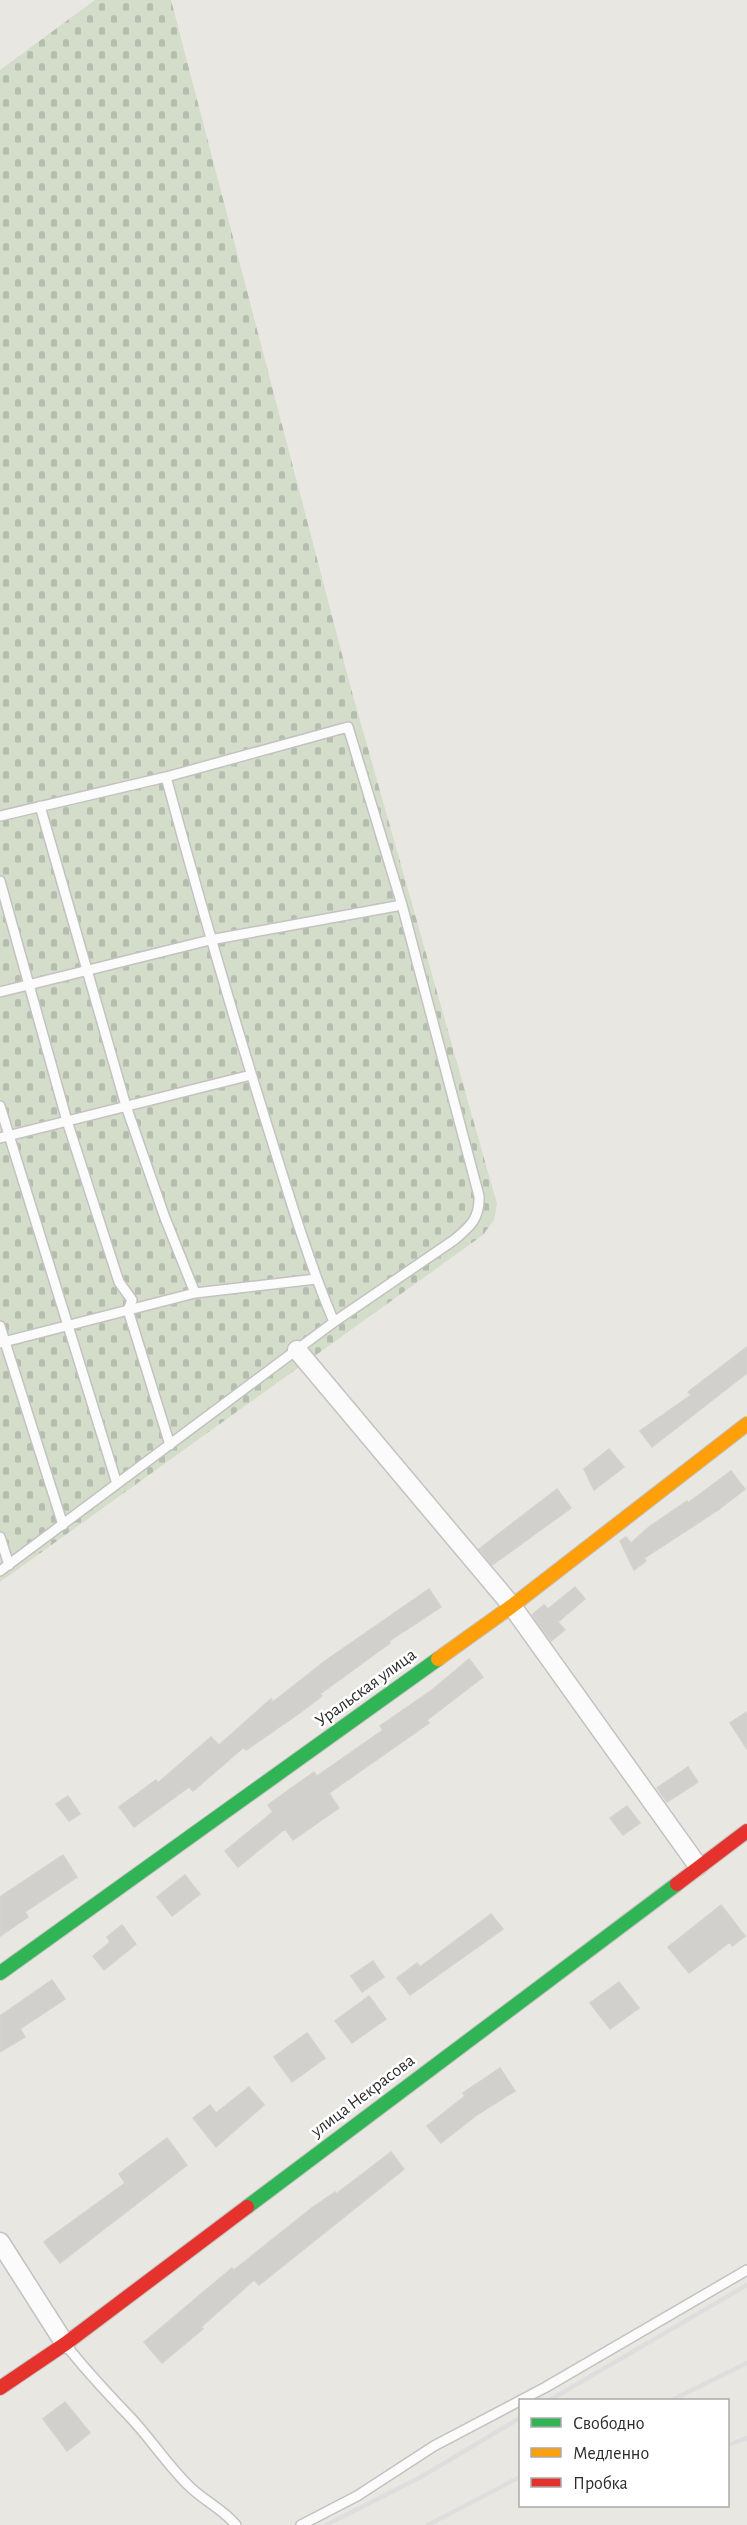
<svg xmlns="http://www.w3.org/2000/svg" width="747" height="2525" font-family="'Alegreya Sans',sans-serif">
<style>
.cemetery{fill:url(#cemetery-stones)}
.building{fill:#d2d0cd;stroke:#d4d2ce;stroke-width:1.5}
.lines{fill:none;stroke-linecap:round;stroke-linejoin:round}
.lane-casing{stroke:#c3c2c1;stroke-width:12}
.street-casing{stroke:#c3c2c1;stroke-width:21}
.fast-casing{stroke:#c3c2c1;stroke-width:16}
.slow-casing{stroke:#c3c2c1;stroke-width:16}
.jam-casing{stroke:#c3c2c1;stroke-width:16}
.lane{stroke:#fcfbfb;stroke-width:9}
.street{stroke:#fcfbfb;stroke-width:18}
.fast{stroke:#30b455;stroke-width:14}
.slow{stroke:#ff9f0a;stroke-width:14}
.jam{stroke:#e5322d;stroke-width:14}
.rail{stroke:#dededf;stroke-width:4.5}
.labels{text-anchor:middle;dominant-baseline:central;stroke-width:5;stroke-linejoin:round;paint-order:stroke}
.street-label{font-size:18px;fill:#2b2b2b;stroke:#fff}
</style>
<defs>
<pattern id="cemetery-stones" width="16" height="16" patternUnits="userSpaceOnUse" patternTransform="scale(1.5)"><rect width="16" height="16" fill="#d3ddca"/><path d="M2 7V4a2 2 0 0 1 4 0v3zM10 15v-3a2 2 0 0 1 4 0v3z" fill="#b5beae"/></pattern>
</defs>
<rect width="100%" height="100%" fill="#e9e7e2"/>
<path class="cemetery" d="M95,0H171L350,685L497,1204L494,1220L483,1235L0,1582V70Z"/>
<path class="building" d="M747,1347V1373L652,1447L640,1431L691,1395L688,1392Z
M609,1449L624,1467L594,1490L584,1469Z
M731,1471L745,1489L718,1510L644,1558L646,1561L634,1570L620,1541L626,1537L631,1543L649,1527L687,1501L688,1503Z
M557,1489L571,1508L492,1565L479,1549Z
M575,1587L585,1599L558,1622L565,1630L551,1641L532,1615L544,1605L548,1609Z
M429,1589L441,1607L389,1641L390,1643L320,1694L322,1696L301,1712L246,1750L244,1747L193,1791L189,1787L134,1827L119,1807L156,1780L158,1783L211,1737L219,1745L271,1699L273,1702L325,1661Z
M469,1659L483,1677L427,1720L429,1723L329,1793L339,1808L293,1840L285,1829L238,1867L225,1851L273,1812L268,1805L314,1772L317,1776L383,1730L380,1726L432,1690Z
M747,1712V1749L730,1723Z
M688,1767L698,1782L667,1802L657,1788Z
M68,1796L80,1814L69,1821L56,1804Z
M627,1806L640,1823L623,1835L610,1818Z
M63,1855L77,1877L25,1912L28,1917L0,1936V1897Z
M185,1875L200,1894L172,1916L157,1897Z
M721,1905L745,1936L732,1946L730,1942L689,1973L668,1947Z
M491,1914L503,1929L410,1995L397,1978L417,1963L420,1967Z
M122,1925L136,1944L104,1970L93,1956L110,1942L107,1937Z
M373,1961L384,1977L362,1992L351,1976Z
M52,1980L65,1999L20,2029L25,2037L0,2052V2016Z
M619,1982L639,2008L610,2029L590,2003Z
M369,1996L386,2019L352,2043L335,2021Z
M307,2033L325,2058L292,2082L274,2057Z
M500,2068L515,2091L478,2114L441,2143L427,2126L465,2096L463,2093Z
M249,2087L264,2105L216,2147L193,2118L210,2105L216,2113Z
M167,2138L187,2165L60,2263L44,2242L125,2183L119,2174Z
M391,2152L404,2169L259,2285L254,2280L201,2327L203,2329L162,2363L144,2342L232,2268L234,2270L313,2207L335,2192L336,2194Z
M65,2402L90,2433L67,2451L43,2419Z"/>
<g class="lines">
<defs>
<path id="lane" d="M166,777C199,899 234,1020 272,1141C291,1202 309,1263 334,1322
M40,806L126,1106L165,1218L195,1293
M0,816L166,777L348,727L402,905L479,1196C480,1218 470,1227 454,1240L334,1322L0,1571
M0,881L67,1121L119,1282L132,1300L128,1310L170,1445
M0,992L210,940L402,905
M0,1106L117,1484
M0,1138L251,1075
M0,1326L63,1525
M0,1343L195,1293L316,1279
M0,1537L9,1565
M66,2345C86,2371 107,2393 130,2417C150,2438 166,2463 187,2484C202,2500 222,2508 236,2525
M301,2525L357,2496L434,2446L546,2387L747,2270"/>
<path id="street" d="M297,1350L512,1606L698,1866
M0,2242L65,2344"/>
<path id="fast" d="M0,1973L438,1659
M247,2207L677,1884"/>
<path id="slow" d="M438,1659L512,1606L747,1424"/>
<path id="jam" d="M677,1884L747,1831
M0,2388L65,2344L247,2207"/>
</defs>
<use href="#lane" class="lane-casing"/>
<use href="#street" class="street-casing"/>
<use href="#fast" class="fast-casing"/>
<use href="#slow" class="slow-casing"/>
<use href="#jam" class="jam-casing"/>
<use href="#lane" class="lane"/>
<use href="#street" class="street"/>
<use href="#fast" class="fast"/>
<use href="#slow" class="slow"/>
<use href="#jam" class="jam"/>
<path class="rail" d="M550,2400L747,2285
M672,2400L747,2363
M728,2445L747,2438
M326,2525L421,2477L520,2418
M428,2525L520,2477"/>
</g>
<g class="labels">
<g class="street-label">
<text transform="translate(366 1688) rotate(-36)">Уральская улица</text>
<text transform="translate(363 2096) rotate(-37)">улица Некрасова</text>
</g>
</g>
<rect x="519" y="2399" width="210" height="108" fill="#ffffff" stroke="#aaaaaa" stroke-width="1.5"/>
<rect x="531" y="2418" width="30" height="9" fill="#30b455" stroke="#aaaaaa" stroke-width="1.5"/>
<text x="573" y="2429" font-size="18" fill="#2b2b2b">Свободно</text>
<rect x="531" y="2448" width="30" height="9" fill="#ff9f0a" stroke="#aaaaaa" stroke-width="1.5"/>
<text x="573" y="2459" font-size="18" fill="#2b2b2b">Медленно</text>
<rect x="531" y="2478" width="30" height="9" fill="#e5322d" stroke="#aaaaaa" stroke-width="1.5"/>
<text x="573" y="2489" font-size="18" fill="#2b2b2b">Пробка</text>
</svg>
